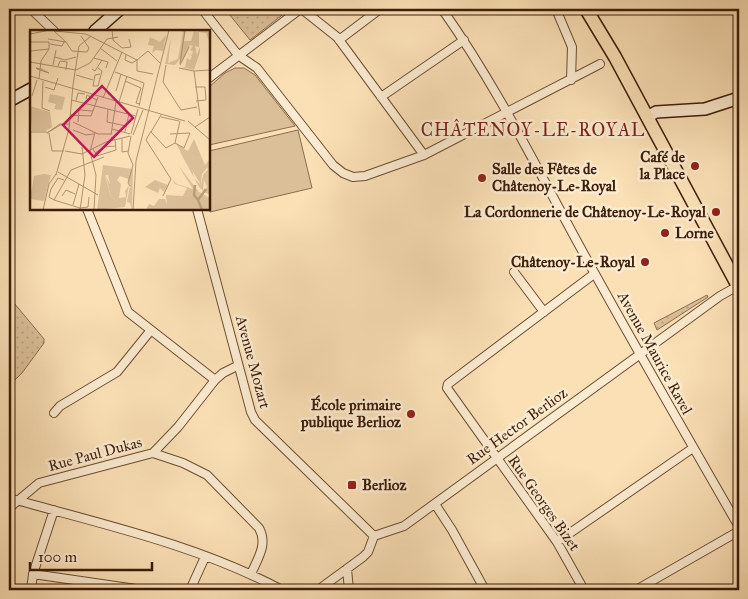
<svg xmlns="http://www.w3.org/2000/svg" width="748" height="599" font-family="'IM FELL Great Primer',serif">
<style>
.grass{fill:url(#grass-dots);stroke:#8c6e50}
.green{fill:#dbbf98;stroke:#8c6e50}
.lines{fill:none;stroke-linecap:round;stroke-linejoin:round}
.street-casing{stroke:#6c4e34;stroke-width:10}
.secondary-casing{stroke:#3c1d08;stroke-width:14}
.primary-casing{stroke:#3c1d08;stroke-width:15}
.street{stroke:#fcebd0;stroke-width:8}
.secondary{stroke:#fcebd0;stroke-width:11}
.primary{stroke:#fbe0b6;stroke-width:12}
.poi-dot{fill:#8f2418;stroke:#fcebd0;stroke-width:2}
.labels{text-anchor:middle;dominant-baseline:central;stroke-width:5;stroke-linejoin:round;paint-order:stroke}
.poi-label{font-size:15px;font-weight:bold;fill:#3c1d08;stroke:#fcebd0;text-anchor:end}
.street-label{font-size:15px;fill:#3c1d08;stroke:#fcebd0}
.quarter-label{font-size:18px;letter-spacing:1px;fill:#7a1f14;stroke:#fcebd0}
.inset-river{fill:none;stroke:#ba9e7b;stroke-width:2.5}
.inset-road{fill:none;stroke:#af9270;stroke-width:1}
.view{fill:#c2185b;fill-opacity:0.15;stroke:#c2185b;stroke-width:2.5}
.inset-edge{fill:none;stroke:#3c1d08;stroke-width:2.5}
</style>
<defs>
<pattern id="grass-dots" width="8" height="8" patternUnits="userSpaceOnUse" patternTransform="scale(1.25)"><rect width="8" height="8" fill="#dbbf98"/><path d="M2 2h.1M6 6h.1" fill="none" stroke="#bda482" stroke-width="1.8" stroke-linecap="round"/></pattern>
</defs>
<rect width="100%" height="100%" fill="#fbe0b6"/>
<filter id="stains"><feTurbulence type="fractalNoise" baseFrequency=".004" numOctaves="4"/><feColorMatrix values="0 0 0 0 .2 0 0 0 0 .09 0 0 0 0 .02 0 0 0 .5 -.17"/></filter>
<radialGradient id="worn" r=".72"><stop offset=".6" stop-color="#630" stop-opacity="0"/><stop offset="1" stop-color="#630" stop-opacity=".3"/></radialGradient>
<path class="grass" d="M225,9H290L250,40Z
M707,295L708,297L657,330L654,323Z
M9,297L44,339V343L22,373L9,386Z"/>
<path class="green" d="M235,68H244L255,75L295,126L209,145V87L225,73Z
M298,130L312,188L210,212L209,151Z"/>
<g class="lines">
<defs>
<path id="street" d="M31,9L54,31
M202,9L238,55L257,68L333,165L343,173L353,177L365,176L424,155L600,64
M442,9C501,92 545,185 595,274C642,359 691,443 739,527
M556,9L572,47L571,80
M9,16L13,9
M339,40L380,9
M209,78L299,10H303L337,37L424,155
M381,97L464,40
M87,209L128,312L215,380
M197,209L251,412L255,420L374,536
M514,272L544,312
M54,413L60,406L117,372L151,330
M153,453L183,463L207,475L259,528C268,544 258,558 251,574
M9,498C101,524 198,545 282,590
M435,504L452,530L485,590
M9,508L39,483L153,453L178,427L215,380L223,373L237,366
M557,542L693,448
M347,569L349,590
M33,574L143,590
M31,590L33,574L54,510
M190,590L205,557
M318,590L363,557L368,552L374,536L404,526L720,296L738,286
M584,590L557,542L447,388L448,384L594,274
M636,590L739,531"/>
<path id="secondary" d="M95,31L120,9
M9,101L31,89
M647,117L656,112L705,109L739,98"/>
<path id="primary" d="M586,9L615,57L739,288"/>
</defs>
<use href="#street" class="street-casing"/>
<use href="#secondary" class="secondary-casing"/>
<use href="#primary" class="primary-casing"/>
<use href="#street" class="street"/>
<use href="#secondary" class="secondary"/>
<use href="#primary" class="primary"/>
</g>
<g class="poi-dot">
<circle cx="695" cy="166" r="5"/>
<circle cx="482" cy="178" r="5"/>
<circle cx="716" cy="212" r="5"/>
<circle cx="665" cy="233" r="5"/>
<circle cx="645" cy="262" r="5"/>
<circle cx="411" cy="414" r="5"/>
<rect x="347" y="480" width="10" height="10" rx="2.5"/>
</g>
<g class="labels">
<g class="poi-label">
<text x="685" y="157">Café de<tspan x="685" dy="17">la Place</tspan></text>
<text x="492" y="169" text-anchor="start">Salle des Fêtes de<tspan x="492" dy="17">Châtenoy-Le-Royal</tspan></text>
<text x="706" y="212">La Cordonnerie de Châtenoy-Le-Royal</text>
<text x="675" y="233" text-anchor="start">Lorne</text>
<text x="635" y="262">Châtenoy-Le-Royal</text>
<text x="401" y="405">École primaire<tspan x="401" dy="17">publique Berlioz</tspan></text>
<text x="362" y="485" text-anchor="start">Berlioz</text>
</g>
<g class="street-label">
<text transform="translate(655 353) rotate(61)">Avenue Maurice Ravel</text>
<text transform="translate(253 362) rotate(75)">Avenue Mozart</text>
<text transform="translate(517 426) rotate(-36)">Rue Hector Berlioz</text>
<text transform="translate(95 454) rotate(-15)">Rue Paul Dukas</text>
<text transform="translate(544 503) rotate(55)">Rue Georges Bizet</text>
</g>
<g class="quarter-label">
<text x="533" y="130">CHÂTENOY-LE-ROYAL</text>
</g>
</g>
<g transform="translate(30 30)">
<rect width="180" height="180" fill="#fbe0b6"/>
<path d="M150,0H156L154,11H161L164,1L167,2L170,0H180V14L176,3L169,2V17L165,16L167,25L170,17V22L164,40L151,37H155L157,28L160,30L162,26L159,24L162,25L163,21L160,20L163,16L160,15L152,33L150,29L145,35L135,34L141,8L138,33L148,29L153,2ZM136,5L133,21L126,20L122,23L124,16L118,15L120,7L130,12ZM164,109L175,135L179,130L180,133V140L177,138L172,144L171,155L146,114L158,121ZM73,135L103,139L102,180L100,173L97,172L100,156L98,149L90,146L87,150L91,154H80L78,145H75L81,167L95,177L67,180ZM148,135L169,162L180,168V180H116L119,174L124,176L129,169H135L137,175L136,165L153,166L157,158L145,154L142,149L147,154L163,159ZM14,144L21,145L14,171L0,169L4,146ZM125,150L138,155L134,162L130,158L128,163L115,157Z" fill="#dbbf98"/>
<path d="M149,120L161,134L164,148L171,155L173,145L179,138L180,165L174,162L177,157L174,150L173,161L169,157ZM75,144L80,154H91L89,168L96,167L95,161L99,155L95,177L81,167L76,146L72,145Z" fill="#dbbf98"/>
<path d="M20,64L35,67L32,80L24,79L26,74L18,72ZM0,76L20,82L22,97L15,101H2Z" fill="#dbbf98"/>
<path class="inset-river" d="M165,155L164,165L168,170M172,180L168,170L176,159"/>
<path class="inset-road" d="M82,0L83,10L92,18L101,17L99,9M24,1L56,4L107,30M24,1L36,12M0,4L20,0M51,6L59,18L57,22M18,9L36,12M0,12H19V19M36,12L42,21L57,22M20,14L32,16L34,12M70,18L87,31M0,21L19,19L11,31L9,49M96,25L95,30L102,33L107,30M25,27L35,30L46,27M64,28L78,32L76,38M0,32L46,40L60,33L77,9L88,7M150,34L155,0M23,35L26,20M136,35L133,52L151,80L167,77M150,35L159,17M28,36L30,31L37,32L36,40M6,38L11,39L19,43L7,39ZM68,38L72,41L68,56H63L65,45L70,44M149,38L164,41L180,40M62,39L65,41L72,30M164,41L170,86M85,42L114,53M123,44L107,41V30L118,21L131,34M46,45L63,50M0,46L155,91M13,51L12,78L20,81M95,51L111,58L106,73L110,74M43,55L49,16L61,6M15,57L24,60L28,48M165,57H175L176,70L166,71M86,61L91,44M2,66L7,50M73,68L92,22M56,69L57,65L67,70M41,70L106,86M46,71L48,63L55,64M89,72L97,46M109,76L114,53M78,79L77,92L96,96M40,85L61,86L68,67M131,85L121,102L136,118L145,113L150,91M131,87L149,91M158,91L180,110M43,92L68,104H81M48,92L49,80L63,81M32,94L17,103L30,94H40M165,97L180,87M82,99L100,104M43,100L56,105L64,104M121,101L116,110L141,149L133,166M0,102H17M95,102L99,84M19,103L22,121H34M101,104L108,79M140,104L160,103L154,118L145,113M81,105L86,72M103,105L113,80M92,108V122L98,121M63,119L67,126L86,120L85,110L81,107M35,121L52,124L76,112L100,106M65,123L74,117L86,116M28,142L68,165M26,145L39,99L43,55M100,156L98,153L103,135L98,123L101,106M32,166L36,160L45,164M24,170L41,140L74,127M24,170L19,167L21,159L28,148L34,150M24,170L50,178M43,175L49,154M50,178L58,177L59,167M64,179L66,145L60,122L65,102M13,180L19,154L26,144M50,180L55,145L52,117M103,180L106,131L139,0"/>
<path class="view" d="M72,56L103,88L64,127L33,95Z"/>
<rect width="180" height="180" class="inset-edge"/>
</g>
<rect width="748" height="599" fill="none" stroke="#fbe0b6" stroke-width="30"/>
<rect x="10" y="10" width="728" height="579" fill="none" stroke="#3c1d08" stroke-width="2.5"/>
<rect x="15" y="15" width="718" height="569" fill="none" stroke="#3c1d08"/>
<path d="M30 562v8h122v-8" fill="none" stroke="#3c1d08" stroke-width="2.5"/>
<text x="38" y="562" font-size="15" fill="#3c1d08" stroke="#fcebd0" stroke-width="4" paint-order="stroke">100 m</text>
<rect width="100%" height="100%" filter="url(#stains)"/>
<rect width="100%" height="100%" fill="url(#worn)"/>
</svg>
